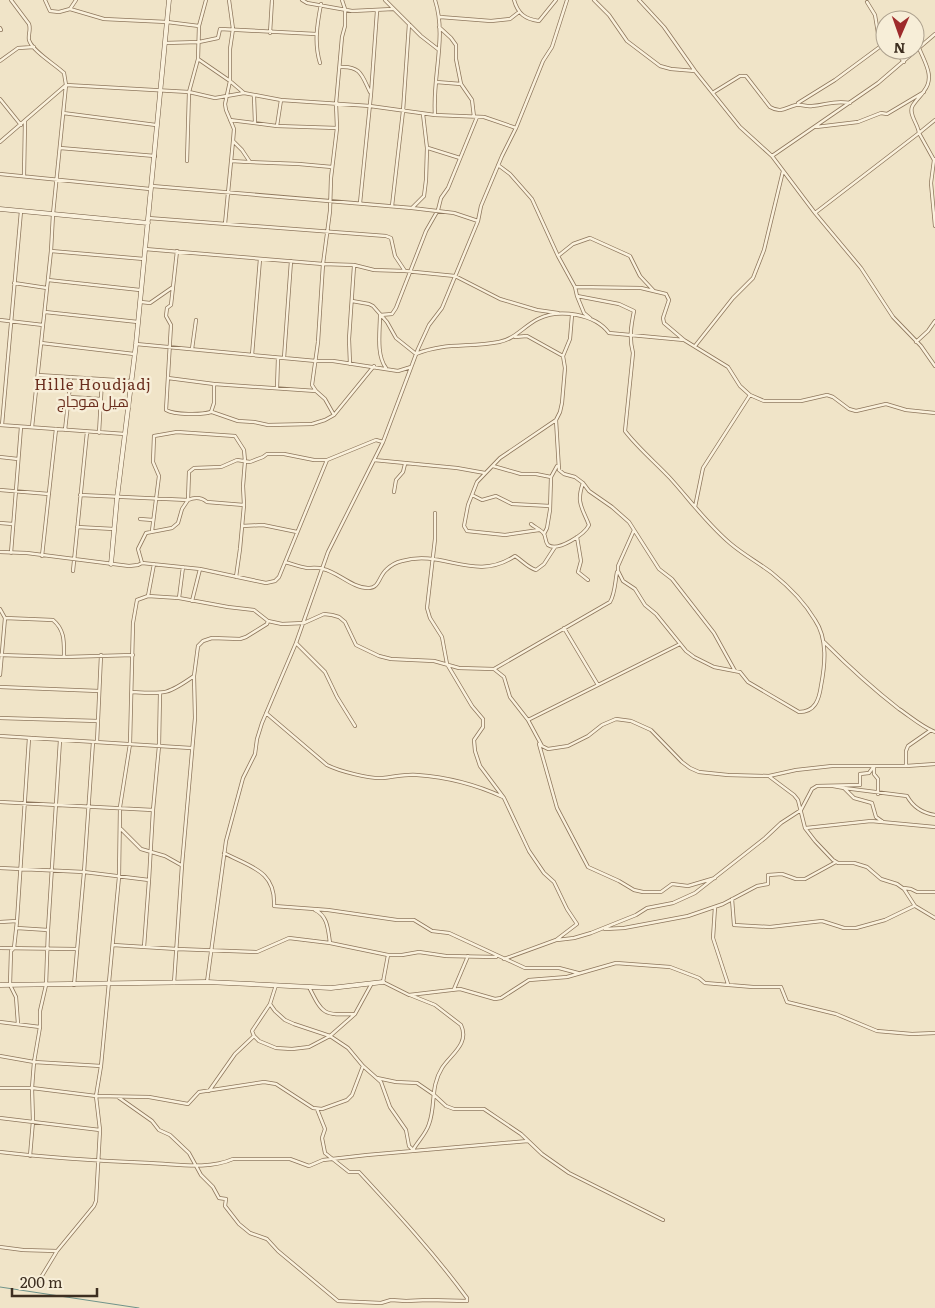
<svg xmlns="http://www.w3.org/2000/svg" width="935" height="1308" font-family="Literata,Cairo,serif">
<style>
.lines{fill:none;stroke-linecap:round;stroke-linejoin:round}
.stream{stroke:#6f938a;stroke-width:1}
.street-casing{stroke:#8d765c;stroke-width:4}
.secondary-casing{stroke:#6f573f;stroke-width:5}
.street{stroke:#faf1dc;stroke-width:2.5}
.secondary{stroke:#faf1dc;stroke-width:4}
.labels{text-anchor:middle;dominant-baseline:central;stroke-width:5;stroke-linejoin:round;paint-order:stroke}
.neighbourhood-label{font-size:15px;letter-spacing:1px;fill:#6b2e1e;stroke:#f7eed8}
</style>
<rect width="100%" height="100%" fill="#f0e4c8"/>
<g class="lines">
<path class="stream" d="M0,1287L139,1308"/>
<defs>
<path id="street" d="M11,0L29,24C31,30 28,34 29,40C32,51 56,65 64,73L66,85L53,214L51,251L32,427
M45,0L50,11L59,12L70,9L104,19L167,22L199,26
M229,0L233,29L230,49V81L225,104L226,110L234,129L233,141L242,150L250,162L299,164L332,167
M302,0L307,3L352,11L393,9
M385,0L421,36L439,50
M514,0C518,14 525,19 539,21L556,0
M594,0L609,15L627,41L660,66L671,69L695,71
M639,0L664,27L695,71L740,127L772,156L815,213L861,268L893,317L921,346L935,366
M867,2L875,15L878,33L885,39
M70,9L76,0
M440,17L491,21L510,19L519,12
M439,27L451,38L456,45V59L461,84L472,100L474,117
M0,28L1,30
M270,33L272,0
M165,43L199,42L218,38L220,29L316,34
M919,48C925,63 935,77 924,91C921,96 914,102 912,107C909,115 918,124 919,133
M895,50L904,62
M198,59L230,81L244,93
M0,61L18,48L34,47
M320,63C314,43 317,25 321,4
M341,67C361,66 362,76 370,92
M436,82L461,84
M714,92L740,76H746L770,107C782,114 786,107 796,105C801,104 807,107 812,106C827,105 833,100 850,103
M254,96L255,123
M0,99L21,125
M798,103L835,80L885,43
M63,113L156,125
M435,115C432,77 447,37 435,0
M230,120L277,126L337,128
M277,126L281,100
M816,127L858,122L881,113L887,114L924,92
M919,133L935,120
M0,142L66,85L189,92L215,98L244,93L281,100L370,106L435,115L484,117L516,128
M60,148L155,156
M428,148L460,158
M772,156L878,83L935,34
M934,160L931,183L935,226
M187,161L189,92L198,59L199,26L206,0
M231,161L248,162
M498,165L510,174L532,199L558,256L575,287L577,296L619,304L634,311C631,326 629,338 633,353L625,431C638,448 655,462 670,478C690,500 708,525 731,544C744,555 759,563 772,573C787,585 805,603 815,620C828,639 825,665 821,686C819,700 815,712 799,712L748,682L740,672L714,667L694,657L686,651L656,614L645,605L635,589L623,581L618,571V566L634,530
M0,174L150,189
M24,176L25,121
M152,186L412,208L424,196L426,180L427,148L423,114
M360,203L371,94L377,11
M392,206L403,111L409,24
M412,208L454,213L478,221
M815,213L919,133L934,160L935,159
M225,224L233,141
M145,249L323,264L354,265L374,270L405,271L395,256L391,238L386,236L148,218
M51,251L144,259
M558,256L573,244L590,238L630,256L640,276L654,291
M405,271L455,276L500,299L537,310L558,313
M48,280L140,290
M14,283L47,288
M173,287L171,305L167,308L166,316L171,325L166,410C175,415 201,415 211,412L214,403V384
M575,287L641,288L666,294L669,300L663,318L664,323L684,340
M577,296L584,313L590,318
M352,301L369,304L373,306L387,322L396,338L416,354C445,342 470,348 499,342C515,339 524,326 538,319C559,308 595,314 609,333L684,340L728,367L740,386L750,395L764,401H801L827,395L833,397L849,409L856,411L886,404L906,410L935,413
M141,302L150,303L173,287L177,251
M45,312L138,322
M572,315L570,339L563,356L565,368L562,403L560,412L556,420L559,470L564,474L575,477L583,483L589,491L612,507L629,522L659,569L672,579L714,633L735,671
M0,320L43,325
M515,337L527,336L563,356
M916,342L928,331L935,321
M41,343L134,354
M136,344L316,361H333L398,371L411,367
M695,346L733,298L753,278L764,250L783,171
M192,349L196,320
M252,355L260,259
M284,358L291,261
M350,364L349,339L354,266
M386,368C376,355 380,331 380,315L392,314L396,308L426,231L438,210L441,198L448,188L477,117
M38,375L131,381
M168,378L214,384L316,391
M277,388L278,358
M69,397L101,399
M212,412L238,421L254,422L268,425L312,424L325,420L334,415L374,366
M334,415L325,399L316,391L312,385L318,342L323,264L330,211L331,178L337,128L336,104L342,37L345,26V9L342,0
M0,425L125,434
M2,425L21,211
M65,430L71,377
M99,433L102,380
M0,457L18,459
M374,460L457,468L485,473
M493,466L521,474H536L551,477
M0,490L49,494
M394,492L396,480L403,472L405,464
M80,495L188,500C195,497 201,497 207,502L244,505
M472,495L482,500L496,496L512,504L550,506
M695,507L703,468L750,395
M435,513V539L427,608L430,618L442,637L447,664L472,706L483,719V727L474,740L475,751L480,766L504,798L529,851L544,873L554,882L567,909L577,924L556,940L504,959
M140,519L153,520
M0,523L13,524
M531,524C534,527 542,530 544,534C546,537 545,542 548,545C558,552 585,534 589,525C582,507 576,503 583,483
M242,526L263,525L297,532
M77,527L114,529
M539,530L505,535L467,531L464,526L468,505L477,482L500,458L556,420
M152,531L159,476L153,462L154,436L177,432L235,436L244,450L245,461L243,486L244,505L240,549L236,577
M544,534L547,528L550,510L551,477L557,466
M577,537L581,561L578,572L588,580
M0,552L27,553L129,566L138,565L142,563L200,569L266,583L275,581L279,577L327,460
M11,553L21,427
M42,556L56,429
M285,562C292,564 300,567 307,568C312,568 318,567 323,569C338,572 352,588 368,588C379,589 379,576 386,570C390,566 397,562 402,561C444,549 474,583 515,556C523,561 527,567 536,570L544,564L555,547
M142,563L138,549L146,533L172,528L178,523L182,509L188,500L189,472L194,468L221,467L237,460L250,462L263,457L267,454H284L314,460H327L376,440L383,442
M73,571L87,432
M148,596L179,598L228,607L254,610L268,621L282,624L304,623L324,614L332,615L339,617L345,622L356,645L379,656L391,659L434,661L459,668L494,669L504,677L510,697L528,720L542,746L548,749L568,746L588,736L602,725L616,719L631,721L651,730L682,762L690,768L699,772L728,775L769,776L796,770L832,766H906V751L908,746L931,730
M179,598L183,567
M192,601L200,569
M0,609L5,618L0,675
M5,618L53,620C65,630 64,642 64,657
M564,628L598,685
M824,642C848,666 872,688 899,709C911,717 922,727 935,732
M296,643L325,672L337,697L355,726
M0,655L64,657L133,655
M494,669L610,602C615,594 615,582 617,572
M0,687L99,691
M132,692C165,694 167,695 194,676
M266,713L327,765C339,771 369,779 383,778C394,777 405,774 417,775C446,777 477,785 503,797
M0,718L98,721
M528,720L680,644
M0,736L191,748
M97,742L101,655
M539,744L557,808L588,867L619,881L634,890L643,892H661L672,884L688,886L715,878
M906,766L935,764
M770,777L794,795L798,800L805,828L815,841L833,860L838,863H854L867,867L881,879L897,884L904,889L915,906L935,918
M833,786L844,788L854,798L872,803L876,817L883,822
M844,788L907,796C913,807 922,813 935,815
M0,802L153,810L159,746L160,693
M806,828L871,821L935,827
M121,829L141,849L165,856L181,865
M224,853C251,867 276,871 274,906L328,910L397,920H414L432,931L449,933L525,968H559L578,973
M0,868L84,872L149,880L153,810
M904,888L911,889L917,892H935
M732,899L734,925L770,927L822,921L844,928H856L885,920L914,906
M715,907L713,938L728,984
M315,910C328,916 328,930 330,943
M0,922L17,921
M17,928L48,930
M605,929L624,928L688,916L723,904L757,886L768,884V875L782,874L796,879H805L836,862
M557,940L574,938L591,933L636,915L647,908L673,903L695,893L765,838L781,823L801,810L812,789L817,786L860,785V774L869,773L874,766V774L878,779V794
M113,945L177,949L257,952L289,938L330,943L388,955H402L419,952L446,956L496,957
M144,947L149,880
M0,948L76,949
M388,955L383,982L409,995L460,989L495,999L501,998L529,980L567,977L616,963L670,967L699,978L705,983L753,987H781L787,1002L836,1014L877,1031L912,1034L935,1033
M207,982L226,841L243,778L255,754L257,739L262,723L296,643L328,552L383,442L418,349L429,325L442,308L478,221L481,206L502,156L516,128L543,61L552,47L567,0
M174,983L182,865L195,718L194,676L198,646L203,641L212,638L240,639L246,637L267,624L268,621
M74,985L84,872L93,742
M276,985L270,1004L275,1011L285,1020L294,1024L330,1036L348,1048L363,1066L381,1082L390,1107L406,1130L409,1146L413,1150
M309,987C323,1015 323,1015 355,1014
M454,989L468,956
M410,995L435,1005L461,1025C470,1044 450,1055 442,1068C430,1087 436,1105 429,1124C426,1134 418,1141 413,1150
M270,1004L252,1031L254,1036L259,1041L276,1048L292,1049L309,1047L330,1036L355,1014L372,983
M0,1022L40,1027
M18,1024L16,997L10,985L11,951L14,948L17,921L29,738
M0,1056L34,1062L101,1066
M377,1078L396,1082L417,1083L433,1094L446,1106L454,1109H484L521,1134L542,1154L569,1173L663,1220
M0,1088H32L96,1096L149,1097L188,1104L199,1092L264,1082L276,1084L313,1108L322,1109L347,1100L352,1095L363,1066
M209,1091L235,1054L254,1036
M118,1097L152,1121L159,1130L170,1135L189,1153L201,1175L213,1187L219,1198L226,1199L225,1206L239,1224L250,1233L267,1239L278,1251L338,1301L381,1303L391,1300L406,1301L428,1300L467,1301V1298C434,1253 397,1213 359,1172H349L325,1153L322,1138L325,1129L317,1109
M0,1118L100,1130
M0,1152C50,1158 100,1161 150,1163C177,1164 208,1170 233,1159H290L309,1166L323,1160L367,1155L528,1141
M30,1156L33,1121L32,1088L34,1062L40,1027V1011L46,985L48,930L60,740
M0,1247L23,1250L57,1251
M37,1284L57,1251L94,1206L96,1201L100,1130L96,1096L101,1066L119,877L120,807L130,744L133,623L137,600L148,596L154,564"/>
<path id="secondary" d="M0,209L148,223
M111,564L117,498L136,344L169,0
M0,985L207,982L331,988L383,982"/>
</defs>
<use href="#street" class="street-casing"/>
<use href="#secondary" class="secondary-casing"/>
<use href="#street" class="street"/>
<use href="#secondary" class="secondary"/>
</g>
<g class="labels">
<g class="neighbourhood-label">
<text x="93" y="383">Hille Houdjadj<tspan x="93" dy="17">هيل هوجاج</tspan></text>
</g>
</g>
<g transform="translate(900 35) rotate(182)"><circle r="24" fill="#f7eed8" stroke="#ada18e"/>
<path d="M0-4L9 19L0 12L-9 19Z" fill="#9e2a2b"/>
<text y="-8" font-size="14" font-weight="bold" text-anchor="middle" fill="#3d2e20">N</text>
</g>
<path d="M12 1288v8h85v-8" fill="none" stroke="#3d2e20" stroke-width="2.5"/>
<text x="20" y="1288" font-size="15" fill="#3d2e20" stroke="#f7eed8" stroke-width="4" paint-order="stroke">200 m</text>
</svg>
